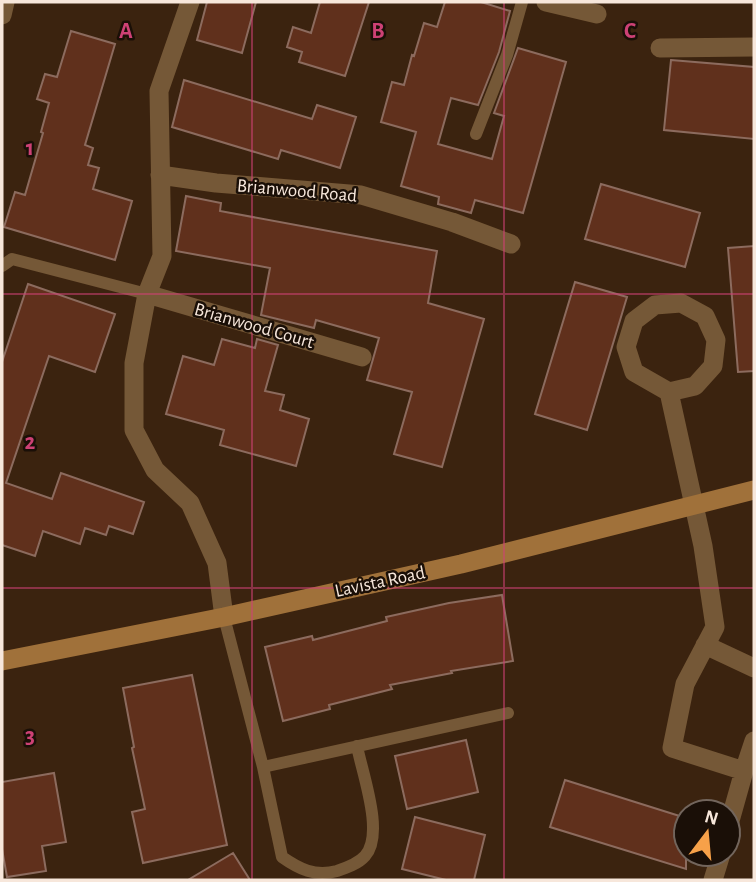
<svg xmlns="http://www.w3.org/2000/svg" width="756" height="882" font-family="'Alegreya Sans',sans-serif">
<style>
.building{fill:#60301c;stroke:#8c6b5e;stroke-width:2}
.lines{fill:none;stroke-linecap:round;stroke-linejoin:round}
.service{stroke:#755837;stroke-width:12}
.minor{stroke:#755837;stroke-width:19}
.secondary{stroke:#a0713a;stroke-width:19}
.grid{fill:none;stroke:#cd4175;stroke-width:2;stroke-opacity:0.55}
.labels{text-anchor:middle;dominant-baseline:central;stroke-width:5;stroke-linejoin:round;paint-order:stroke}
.street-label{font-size:19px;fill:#f7e7db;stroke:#1a0f07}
.grid-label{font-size:23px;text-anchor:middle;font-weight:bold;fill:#cd4175;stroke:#1a0f07;stroke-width:5;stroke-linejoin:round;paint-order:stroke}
</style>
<rect width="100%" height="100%" fill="#3b230f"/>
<path class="building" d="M207,2H256L242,53L197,40Z
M320,2H369L345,76L299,62L302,52L287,47L293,27L311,33Z
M445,2H481L510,11L499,52L478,105L451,98L438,144L492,159L504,116L494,113L518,48L566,62L523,213L475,200L471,213L438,204L439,197L401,186L416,132L381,122L392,82L404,85L412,55L414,56L424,23L437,27Z
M71,31L115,44L85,145L93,148L88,165L99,168L93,189L132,201L115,260L4,227L15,192L25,195L43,133L41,132L49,103L37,99L45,74L57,77Z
M671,60L754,67V139L664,130Z
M184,80L312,119L317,105L356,117L340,168L281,150L278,159L172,127Z
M601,184L700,213L685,267L585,239Z
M186,196L221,203L220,211L437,251L428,303L484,319L442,467L394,454L412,392L367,380L379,338L316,320L314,328L261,315L270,268L176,251Z
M754,246V371L738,372L728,248Z
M575,282L627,297L587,430L535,414Z
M28,284L115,314L95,372L49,356L6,483L52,499L61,473L144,502L133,534L109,526L106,535L85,528L80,544L43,531L35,556L2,545V362Z
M222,339L255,348L257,339L278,345L265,391L284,395L280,410L309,419L296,466L220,445L224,430L166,414L183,356L214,365Z
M502,595L513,661L451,671L452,673L390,685L392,689L329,705L330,709L283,721L265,647L312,636L313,640L387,621L386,617L449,603Z
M192,675L227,845L143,863L132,812L145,809L132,748L134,747L123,688Z
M466,740L478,792L407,809L395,756Z
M54,773L66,842L42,846L46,871L7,877L2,849V782Z
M565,780L686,818V869L550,827Z
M415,817L485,835L474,880H446L402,869Z
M233,853L250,880H188Z"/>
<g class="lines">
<path class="service" d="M476,134L507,55L522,2
M2,266L12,259L147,294
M224,617L263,767L508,713
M263,767L282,857C299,869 315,877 337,871C346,868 358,864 365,856C385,834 362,773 357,746"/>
<path class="minor" d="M190,2L159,91L162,256L147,294L134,363V430L155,470L190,503L217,563L224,617
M546,2L597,14
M2,15L5,2
M660,48L754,47
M160,175L216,183L361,195L452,222L511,244
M147,294L362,357
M681,303L705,316L716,340L713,366L695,386L669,392L634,372L626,347L634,321L655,305Z
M669,392L703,546L715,627L685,684L672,748L744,771L728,828
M705,645L754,668
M744,771L754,741
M713,880L721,854"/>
<path class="secondary" d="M2,661L224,617L461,564L754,490"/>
</g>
<path class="grid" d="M252,2V880M504,2V880M2,294H754M2,588H754"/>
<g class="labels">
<g class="street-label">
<text transform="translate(297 191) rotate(5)">Brianwood Road</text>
<text transform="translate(254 326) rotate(16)">Brianwood Court</text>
<text transform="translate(380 582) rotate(-12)">Lavista Road</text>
</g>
</g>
<g class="grid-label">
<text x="126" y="38">A</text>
<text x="378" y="38">B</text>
<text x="630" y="38">C</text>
<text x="30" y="155">1</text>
<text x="30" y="449">2</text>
<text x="30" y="743">3</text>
</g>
<rect width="756" height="882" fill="none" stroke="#f7e7db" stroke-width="7"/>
<g transform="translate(707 833) rotate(16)"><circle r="33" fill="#1a0f07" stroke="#72655c" stroke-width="2"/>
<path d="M0-5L12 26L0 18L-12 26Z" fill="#f7a149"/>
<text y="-10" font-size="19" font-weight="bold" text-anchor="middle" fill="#f7e7db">N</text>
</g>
</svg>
